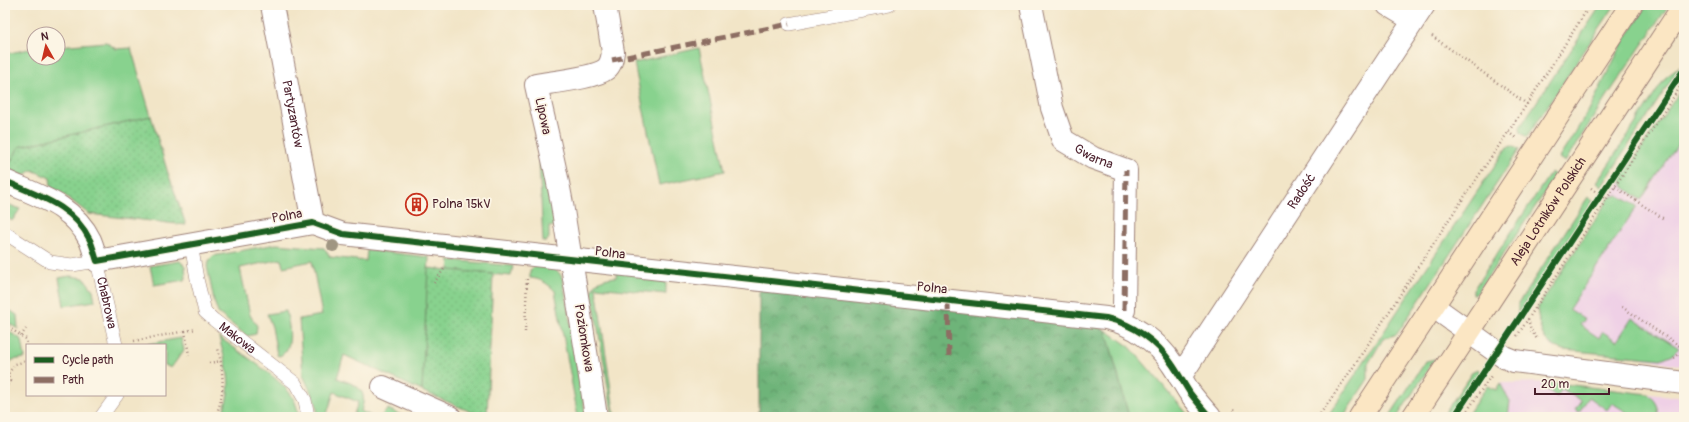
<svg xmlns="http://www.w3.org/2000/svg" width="1689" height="422" font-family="Pangolin,sans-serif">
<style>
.built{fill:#efd0e6}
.green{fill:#88d28e;stroke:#69785c}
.forest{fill:url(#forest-crowns);stroke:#5c6a52}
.garden{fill:url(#garden-dots);stroke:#69785c}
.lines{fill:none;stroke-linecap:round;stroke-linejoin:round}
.lane-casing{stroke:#9e8279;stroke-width:14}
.street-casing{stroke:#9e8279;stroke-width:24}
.secondary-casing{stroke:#9e8279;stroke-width:24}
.path{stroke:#9e8279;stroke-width:2.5;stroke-dasharray:1 3;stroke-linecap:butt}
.lane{stroke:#fff;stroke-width:13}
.street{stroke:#fff;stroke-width:22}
.secondary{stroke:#fbe6c3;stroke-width:22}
.quiet{stroke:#8d6e63;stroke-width:5;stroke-dasharray:10 5;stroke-linecap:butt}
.cycleway-casing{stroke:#fcf5e5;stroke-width:8}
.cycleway{stroke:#1b5e20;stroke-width:6}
.tree{fill:#a09682}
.labels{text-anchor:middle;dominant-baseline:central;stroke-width:3.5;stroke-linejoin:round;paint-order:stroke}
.street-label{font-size:13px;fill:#4a1f2b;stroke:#fcf5e5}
.poi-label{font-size:13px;fill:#4a1f2b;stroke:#fcf5e5;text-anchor:start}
</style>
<defs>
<pattern id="forest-crowns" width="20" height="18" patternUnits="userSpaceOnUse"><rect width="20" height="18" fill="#6eb479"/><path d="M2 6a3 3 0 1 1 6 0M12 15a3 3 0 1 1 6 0" fill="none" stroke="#5c9263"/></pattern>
<pattern id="garden-dots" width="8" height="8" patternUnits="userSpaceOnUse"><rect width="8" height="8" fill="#88d28e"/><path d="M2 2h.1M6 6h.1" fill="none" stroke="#77b47b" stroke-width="1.8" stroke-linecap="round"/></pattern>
</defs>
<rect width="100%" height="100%" fill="#fcf5e5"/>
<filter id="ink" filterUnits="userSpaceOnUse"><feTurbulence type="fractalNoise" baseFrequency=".025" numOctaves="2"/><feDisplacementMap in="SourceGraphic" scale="8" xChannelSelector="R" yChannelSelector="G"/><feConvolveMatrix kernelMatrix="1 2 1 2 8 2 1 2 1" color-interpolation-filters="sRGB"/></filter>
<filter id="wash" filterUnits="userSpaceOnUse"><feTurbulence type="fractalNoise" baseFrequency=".012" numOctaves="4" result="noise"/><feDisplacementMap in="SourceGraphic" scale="16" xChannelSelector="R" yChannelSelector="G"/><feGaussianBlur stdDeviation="0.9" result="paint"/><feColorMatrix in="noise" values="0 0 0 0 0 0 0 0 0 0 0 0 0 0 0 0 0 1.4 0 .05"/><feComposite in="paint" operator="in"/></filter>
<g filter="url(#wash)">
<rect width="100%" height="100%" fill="#f2e5c7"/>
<path class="built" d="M1684,85V366L1642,358L1563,350L1553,347L1548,343L1541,332L1537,309Z
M1547,382L1684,398V417H1466L1487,386L1496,390L1500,383Z"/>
<path class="green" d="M1601,5H1615L1527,137L1521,133L1520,127Z
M1647,5H1669L1600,107L1565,162L1559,158L1588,112L1623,42Z
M106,42L116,49L131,48L151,116L19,147L5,171V54L34,48V58H58V46Z
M699,48L725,171L659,185L634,63Z
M1680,67L1602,186L1597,182L1666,77Z
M1684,85V135L1641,200L1624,187L1621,179Z
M1513,146L1519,150L1397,334L1383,339L1368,364V379L1343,417H1327L1507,147Z
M542,158L555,226L549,227V238L546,242H543L539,159Z
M1551,172L1556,176L1477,293L1473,294V290Z
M1618,195L1637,206L1569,309L1585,319L1580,325L1599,338L1603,332L1617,341L1632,318L1679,348L1673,354L1661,359L1563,350C1540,343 1541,330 1537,309L1610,197Z
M1588,197L1593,201L1518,315V305L1521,299Z
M5,203L20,209L12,221L5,216Z
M276,244L324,248L330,257L366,261L367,250L429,257L422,391L344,355L337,378C356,385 369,388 361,411L373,417H353L358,402L334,392L326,417H318L316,403L303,375L299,319L322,315L312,261L283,267L281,259L240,268L250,315L257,326L256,334L247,336L218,313L214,301L207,266L210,259L213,256Z
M450,260L513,266L511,276L449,270Z
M180,261L185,266L186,278L185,280L154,285L150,266Z
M540,263C551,266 559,269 563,280L586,417H578L555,291C547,283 541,279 530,278V270Z
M617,272L666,277V294L596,287L615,417H613L592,293C594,280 605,278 616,277Z
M70,276L84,278L93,290L95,301L64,306L59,278Z
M5,307L17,315L18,329L5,321Z
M286,311C289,323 295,351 279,356L277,355L272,327L267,314Z
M5,329L22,340L25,358L12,360L5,371Z
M1106,330L1130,347L1190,417H1129Z
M219,337C238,351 280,378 292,396C296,403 298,410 299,417H256L253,415L251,417H221C235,384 227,370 219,337Z
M181,338L184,350L171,368L165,365V345H141Z
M1435,359L1397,417H1389L1426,361Z
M1478,369L1480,371L1450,417H1442L1473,371Z
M1547,382L1648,394C1655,400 1661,407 1657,417H1625L1628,413L1612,403L1607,410L1589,397L1579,412L1575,410L1581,401L1562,389L1557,397L1544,387Z
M1500,383L1510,401L1508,417H1466L1487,386L1496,390Z
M388,409L405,417H380Z"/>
<path class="forest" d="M759,287L1093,325L1106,330L1129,417H759Z"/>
<path class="garden" d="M151,116L167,170L186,225L89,214L59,191L51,187L50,178L32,170L24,176L7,169L19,147Z
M428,268L493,274L487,417H483L422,391Z"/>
</g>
<g filter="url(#ink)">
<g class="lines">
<defs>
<g id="lane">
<path d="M789,24L889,5"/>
<path id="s1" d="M5,233L50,262L72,265L97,261L116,345"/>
<path id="s2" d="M191,244L197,279L205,312L214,320L295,383L305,400L308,417"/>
<path d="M101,417L117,395"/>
</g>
<g id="street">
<path id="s3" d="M272,5L313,223"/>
<path id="s4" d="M1031,5L1052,108L1063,140L1093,158L1126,170L1124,310"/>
<path d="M1388,5L1413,20"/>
<path d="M5,181C38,196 73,205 90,240C93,247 95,255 97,261L313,223L343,234L1106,318C1133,324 1157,341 1172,364C1179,374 1184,384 1190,393C1196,401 1203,409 1210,417"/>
<path d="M1434,307L1504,357L1514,361L1684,383"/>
<path id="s5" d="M1180,377L1424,5"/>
<path d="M383,387L450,417"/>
<path d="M596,417C586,346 573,275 562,204C555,164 545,125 536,85C552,82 595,78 606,69C611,65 612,59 613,52L605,5"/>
</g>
<g id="secondary">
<path d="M1360,417L1631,5"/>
<path id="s6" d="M1413,417L1684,5"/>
</g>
</defs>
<use href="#lane" class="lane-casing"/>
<use href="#street" class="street-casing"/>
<use href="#secondary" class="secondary-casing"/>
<path class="path" d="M1432,36L1527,104
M1508,132L1516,138
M1615,187L1664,219
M1591,188L1606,199
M434,283L444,269
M1622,307L1684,349
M1528,319L1531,330L1537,339
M5,325L26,339L27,345
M185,331L189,355
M525,332L527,278
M21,336L26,329
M1517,336L1684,81
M134,341L196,329
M1674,358L1684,350
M209,363L221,361
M5,375L8,374L15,364L27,361
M10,381L13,383
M5,388L10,381L8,374
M1233,410L1240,417
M215,417C226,394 223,372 218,348
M1318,417L1350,372L1448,221L1527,104L1590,5
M1463,417L1491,376"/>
<use href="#lane" class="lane"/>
<use href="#street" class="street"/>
<use href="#secondary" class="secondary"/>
<path class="quiet" d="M612,60L789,24
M948,301L949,358
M1124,310L1126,170"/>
<defs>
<path id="cycleway" d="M5,181C38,196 73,205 90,240C93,247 95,255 97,261L313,223L343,234L1106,318C1133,324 1157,341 1172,364C1179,374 1184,384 1190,393C1196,401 1203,409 1210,417
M1454,417L1684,69"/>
</defs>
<use href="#cycleway" class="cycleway-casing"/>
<use href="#cycleway" class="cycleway"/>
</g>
<circle class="tree" cx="333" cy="246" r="6"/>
</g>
<defs>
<symbol id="building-ring" viewBox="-11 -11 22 22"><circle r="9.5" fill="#fcf5e5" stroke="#c8321e" stroke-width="1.5"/><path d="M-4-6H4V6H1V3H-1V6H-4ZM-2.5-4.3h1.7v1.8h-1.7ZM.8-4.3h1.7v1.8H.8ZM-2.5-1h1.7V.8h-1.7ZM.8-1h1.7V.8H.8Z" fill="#c8321e"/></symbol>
</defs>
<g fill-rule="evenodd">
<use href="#building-ring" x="404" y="192" width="25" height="25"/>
</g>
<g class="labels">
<g class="street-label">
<text stroke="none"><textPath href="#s3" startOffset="111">Partyzantów</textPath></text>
<text transform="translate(543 116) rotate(78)">Lipowa</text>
<text stroke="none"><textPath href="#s4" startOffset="174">Gwarna</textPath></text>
<text stroke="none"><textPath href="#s5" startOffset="222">Radość</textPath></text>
<text stroke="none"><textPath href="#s6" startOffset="246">Aleja Lotników Polskich</textPath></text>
<text transform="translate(287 216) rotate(-10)">Polna</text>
<text transform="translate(610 253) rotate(7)">Polna</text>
<text transform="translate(932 288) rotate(6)">Polna</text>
<text stroke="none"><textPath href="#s1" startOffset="144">Chabrowa</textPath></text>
<text stroke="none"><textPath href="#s2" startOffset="111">Makowa</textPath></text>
<text transform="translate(584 338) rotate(81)">Poziomkowa</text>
</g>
<g class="poi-label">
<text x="432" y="204">Polna 15kV</text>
</g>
</g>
<rect width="1689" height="422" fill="none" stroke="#fcf5e5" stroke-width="20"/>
<rect x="26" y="344" width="140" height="52" fill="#fcf5e5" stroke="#b59f9b"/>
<rect x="34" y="357" width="20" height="6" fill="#1b5e20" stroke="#b59f9b"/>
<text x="62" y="364" font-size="12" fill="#4a1f2b">Cycle path</text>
<rect x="34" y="377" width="20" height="6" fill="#8d6e63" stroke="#b59f9b"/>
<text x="62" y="384" font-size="12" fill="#4a1f2b">Path</text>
<g transform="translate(46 46) rotate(352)"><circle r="19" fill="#fcf5e5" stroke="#b59f9b"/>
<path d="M0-3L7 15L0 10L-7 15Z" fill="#c8321e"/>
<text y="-6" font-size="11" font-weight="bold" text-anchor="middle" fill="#4a1f2b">N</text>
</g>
<path d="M1535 388v6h74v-6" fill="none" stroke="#4a1f2b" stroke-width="2"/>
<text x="1541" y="388" font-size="12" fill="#4a1f2b" stroke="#fcf5e5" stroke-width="3" paint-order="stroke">20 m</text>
</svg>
